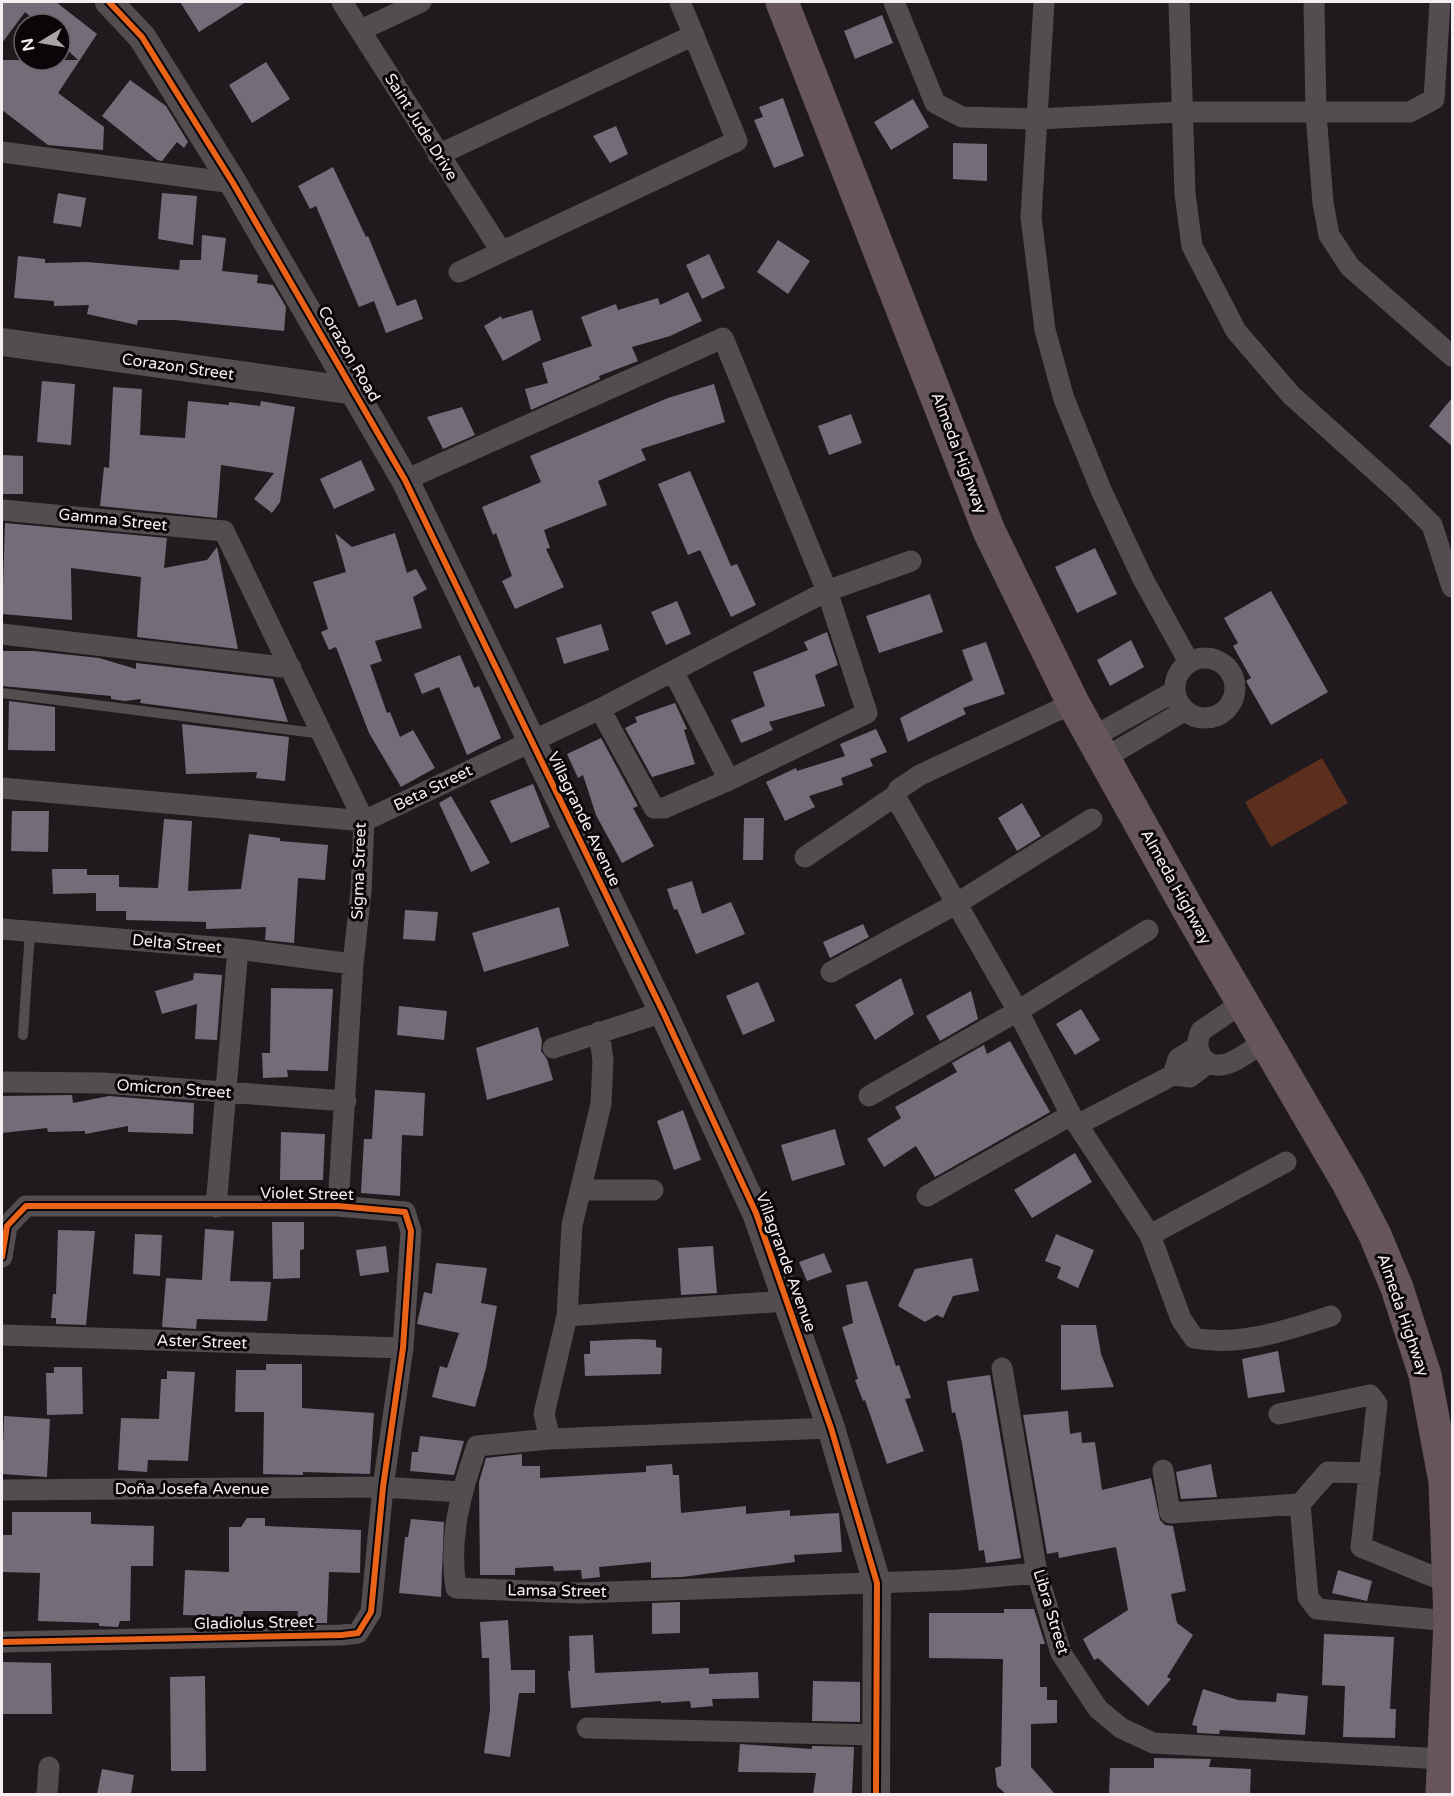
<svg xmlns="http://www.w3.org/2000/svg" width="1454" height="1796" font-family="'Varela Round',sans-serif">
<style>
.green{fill:#5c2f1d}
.building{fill:#756c79}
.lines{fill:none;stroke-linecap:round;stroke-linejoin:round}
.lane{stroke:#534d50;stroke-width:10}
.street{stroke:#534d50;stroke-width:21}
.secondary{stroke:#534d50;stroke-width:28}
.highway{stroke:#66565a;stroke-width:33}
.cycleway-casing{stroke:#090508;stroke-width:10}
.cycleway{stroke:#ea6118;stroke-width:6}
.labels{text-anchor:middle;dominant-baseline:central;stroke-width:6;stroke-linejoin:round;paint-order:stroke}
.street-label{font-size:16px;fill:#f6edf2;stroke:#090508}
</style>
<rect width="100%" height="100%" fill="#201a1e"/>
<path class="green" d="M1322,758L1348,803L1271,847L1245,802Z"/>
<path class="building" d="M2,2H56L97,34L58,93L104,127L103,150L48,145L2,110V60H78L60,43V24H39L25,12L2,43Z
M180,2H246L199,32Z
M882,15L893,43L855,59L844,31Z
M266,62L290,99L252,123L229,85Z
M130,80L166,106L188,142L184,148L177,142L162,161L157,160L102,116Z
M783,98L804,156L774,168L754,120L763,117L759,107Z
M913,99L929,127L891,150L874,122Z
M616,126L628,154L610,163L593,136Z
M953,143L987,144V181L953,179Z
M333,167L366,237L368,236L397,306L416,299L423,319L386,333L374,301L359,307L316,206L310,209L298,186Z
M58,193L86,198L81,227L53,223Z
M162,193L197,196L193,245L158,239Z
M202,235L226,238L222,271L258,275L257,283L273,285L286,307L284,331L175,320H138L137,325L87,314L89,305L54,306V301L14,298L18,256L45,259V263L87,262L179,270L180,260H201Z
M778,240L810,261L788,294L757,272Z
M709,254L725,288L702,299L686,265Z
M688,292L702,321L670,336L632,347L638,361L599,376L600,379L531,410L525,389L548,383L542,363L592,346L581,317L616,304L618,310L658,298L660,305Z
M532,310L541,340L503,361L484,326L501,316L502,319Z
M42,381L75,384L71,445L37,442Z
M714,384L725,422L641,449L646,460L598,481L607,505L544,530L550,548L546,549L564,587L515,609L502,581L512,576L496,533L493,535L482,507L541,482L530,456L668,398Z
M113,387L142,389L140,435L185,438L188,401L229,405V402L260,406L261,401L295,407L280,502L272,513L254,499L274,473L221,465L217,518L100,506L104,467L109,468Z
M1452,398V446L1429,426Z
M462,407L475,435L443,449L427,417Z
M851,414L862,443L829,455L818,426Z
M2,455L23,456V494H2Z
M361,460L375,490L334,509L320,479Z
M690,471L731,566L737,564L756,605L731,617L700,550L688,555L658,484Z
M5,523L167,538L164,568L207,560L217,547L238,649L137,637L141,577L71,568L72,620L2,614Z
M335,533L352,547L395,533L407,573L416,569L427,589L413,597L422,628L375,641L382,661L370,665L387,713L390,712L400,737L413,730L435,768L401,787L369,733L336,647L329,650L321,632L328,629L313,582L346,572Z
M1095,548L1117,594L1077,613L1055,567Z
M1271,591L1328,692L1271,725L1246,681L1251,678L1233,646L1238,643L1224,618Z
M930,594L943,632L879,653L866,616Z
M677,601L691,634L666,645L651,612Z
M601,624L609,650L564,664L556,638Z
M827,632L838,665L815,675L825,706L769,722L773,730L741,743L731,720L765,706L753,672L808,650L804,642Z
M1131,640L1144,667L1110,686L1097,660Z
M986,642L1005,694L963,708L966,714L908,742L900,718L973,680L962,650Z
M2,651H34L99,658L136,669V663L273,679L288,722L140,703L141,699L125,701L111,699V696L2,686Z
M460,655L474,688L479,686L501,738L467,755L439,687L422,694L414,674Z
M9,701L55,707V751L8,750Z
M675,703L687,729L684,730L695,764L652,777L625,728L637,722L635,717Z
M182,724L289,737L285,781L256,778L257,772L186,774Z
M876,729L887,752L870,759L873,766L841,778L843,785L809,796L815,807L785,821L766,782L796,768L797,771L845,756L840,744Z
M601,738L638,806L633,808L654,846L622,863L596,815L583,775L578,778L567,754Z
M533,784L550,827L511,843L490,801Z
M451,796L490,863L471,872L439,803Z
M1022,803L1041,836L1017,851L998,818Z
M12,811H49L48,852L11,851Z
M744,818H764L763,860H743Z
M164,819L192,821L188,891L241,889L249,834L280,838V841L328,845L325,880L298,878L294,943L265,940L266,927L206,929V922L126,920V911H96V893L53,894L52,869H87V875H119V887L158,888Z
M692,881L702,914L731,902L745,934L696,954L677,909L674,910L667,889Z
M559,907L569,946L484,972L472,933Z
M405,910L438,912L435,941L403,939Z
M863,924L869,937L830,958L823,942Z
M194,973L222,975L217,1040L195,1039L197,1004L162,1014L155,991L193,980Z
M901,978L914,1014L875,1040L855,1005Z
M758,982L775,1021L743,1035L726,996Z
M271,988L333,989L328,1071L287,1070L288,1077L263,1078L262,1053H270Z
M971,991L978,1019L940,1041L926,1016Z
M399,1006L447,1011L444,1040L397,1035Z
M1081,1009L1100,1040L1075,1055L1056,1024Z
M538,1027L542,1041L541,1051L547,1059L553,1080L487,1100L476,1048Z
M1010,1041L1050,1112L935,1177L916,1146L884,1167L867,1139L901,1118L895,1107L957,1072L952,1063L984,1045L987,1054Z
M375,1090L425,1093L423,1136L402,1135L400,1196L361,1193L364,1139H372Z
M72,1095L73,1103L109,1096L194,1103L193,1134L128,1132V1126L85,1134V1131L48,1132L47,1128L2,1133V1096Z
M683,1110L701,1160L674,1170L657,1121Z
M835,1129L845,1165L792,1181L781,1145Z
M281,1132L325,1134L323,1180H280Z
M1075,1153L1092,1182L1032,1218L1014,1190Z
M272,1222H304V1249L300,1250V1278L273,1279Z
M205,1229L234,1231L230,1281L271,1282L267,1321L197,1319L196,1329L162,1327L166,1278L202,1280Z
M58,1230L95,1231L86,1325L56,1324V1318H51L53,1294H56Z
M135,1234L162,1235L160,1276L133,1274Z
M1056,1234L1094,1250L1078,1288L1057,1278L1061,1267L1045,1261Z
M386,1246L389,1272L360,1276L356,1250Z
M713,1246L717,1293L681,1295L678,1248Z
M824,1253L832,1272L807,1281L799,1262Z
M972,1258L979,1291L953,1296L943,1318L937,1315L925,1322L898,1306L915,1269Z
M436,1263L487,1268L481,1303L497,1306L486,1368L475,1407L432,1397L440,1366L447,1368L459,1333L417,1324L424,1292L432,1294Z
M867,1281L896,1366L899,1365L911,1398L905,1399L924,1451L887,1464L865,1400L863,1401L855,1380L858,1379L842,1327L853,1323L846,1285Z
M1061,1325H1096L1101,1354L1114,1387L1061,1390Z
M636,1339L656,1340V1347L662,1348L661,1374L585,1376L584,1354H590V1341Z
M1278,1351L1285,1392L1248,1398L1242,1359Z
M266,1364H302V1408L374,1413L370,1474L303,1472V1475L263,1474L264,1412H235L236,1370H266Z
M54,1367H82L83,1414L47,1415L46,1373H54Z
M167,1371L195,1372L188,1461L148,1460L147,1472L118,1470L121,1418L159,1419L161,1379H167Z
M990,1375L1021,1558L986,1563L984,1550L979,1551L962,1443L955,1412L952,1413L947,1381Z
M1068,1411L1070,1434L1081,1432L1082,1443L1095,1442L1102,1490L1151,1478L1160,1520L1165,1525L1173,1526L1186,1591L1171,1594L1177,1623L1193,1635L1167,1677L1171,1679L1148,1706L1098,1658L1094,1660L1083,1639L1128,1610L1116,1547L1059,1558L1058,1552L1047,1554L1023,1415Z
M4,1416L50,1419L47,1477L2,1474Z
M420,1436L464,1441L454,1475L410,1471L412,1452H418Z
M522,1454V1466H540V1478L646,1472V1466L672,1464L673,1475H679L681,1513L746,1506V1514L790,1510V1516L839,1513L842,1552L794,1555L795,1562L682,1577L651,1578V1562L599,1567L600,1577L582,1579L581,1570L554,1571L553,1566L515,1568V1575H480L479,1482L486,1458Z
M1211,1464L1217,1497L1181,1499L1176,1472Z
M12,1512H91V1524L154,1526L153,1566H131L130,1621H120L118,1627L99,1626V1623L38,1621L40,1573L2,1572V1535H12Z
M247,1518H265V1526L361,1530L360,1573L329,1572L327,1623H297L298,1611H243V1617L183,1615L185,1570L229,1572V1527H241Z
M411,1519L444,1522L441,1597L399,1593L405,1537H408Z
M1338,1570L1372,1581L1367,1601L1332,1593Z
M680,1602V1633L652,1634V1603Z
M1004,1609H1034L1045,1644H1040V1687H1047V1700H1057V1723L1031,1724V1767L1055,1794H1006L997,1786L995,1768L1001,1766L1003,1659L929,1658V1613H1004Z
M508,1620L511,1670H535V1693H519L510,1757L484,1753L490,1710L489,1658H482L480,1622Z
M1324,1634L1394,1637L1390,1709H1396L1395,1738L1343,1737L1345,1686L1322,1685Z
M593,1635L595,1673L709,1668V1674L758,1672L759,1698L712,1699L713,1706L691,1708L690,1701L661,1703V1701L571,1708L568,1671H570L569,1636Z
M2,1662L51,1663L52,1714H2Z
M205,1676L206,1771H171L170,1677Z
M813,1681L860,1682V1722L812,1721Z
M1203,1689L1238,1700L1276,1702L1277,1693L1308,1696L1305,1735L1220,1730L1219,1734L1197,1733V1726L1192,1725Z
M740,1744L812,1749V1746L854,1747L852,1794H813L816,1773L738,1772Z
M1154,1758L1211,1759L1209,1767L1251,1769L1250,1794H1109L1110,1768H1154Z
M102,1769L134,1775L131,1794H97Z"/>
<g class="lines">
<path class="lane" d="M2,693L323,734
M23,1035L30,931"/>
<path class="street" d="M342,2L501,251
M894,2L935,103L962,117L1037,119L1180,112H1410L1434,99L1440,2
M1044,2L1031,217L1045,330L1064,399L1101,490L1143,579L1189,662
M1179,2L1185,194L1192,246L1236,331L1291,395L1400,493L1432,525L1452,587
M1314,2L1316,113L1323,203L1329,235L1350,267L1452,356
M361,30L421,2
M2,152L233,183
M438,155L694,35
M459,272L737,141L680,2
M405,480L723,338L827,591L867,713L729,780L664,808H654L600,709
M2,510L224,531L364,821L361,891L353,964L338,1206
M2,634L291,668
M1175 688a30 30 0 1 1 60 0a30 30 0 1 1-60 0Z
M673,671L729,780
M1073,703L920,775L899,789L895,796L1018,1011L1071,1115L1150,1235L1181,1319L1194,1338C1240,1347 1287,1330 1331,1316
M1093,737L1175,691
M1105,758L1184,711
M2,788L364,821L600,709L827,591L911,561
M805,857L895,796
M2,929L238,949L353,964
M831,972L956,904L1092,819
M1242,1003L1201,1031C1197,1040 1196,1049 1202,1057C1219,1079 1249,1051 1265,1041
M599,1032L603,1060L601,1104L572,1225L567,1316L544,1414L550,1439L831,1428
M553,1048L663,1012
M1173,1075L1178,1059L1197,1047
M2,1082L103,1083L346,1101
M869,1096L1018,1011L1148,930
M1077,1125L1173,1075L1190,1077L1208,1063
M580,1190H653
M927,1196L1071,1115
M216,1207L238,949
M1150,1235L1286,1162
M2,1257L7,1226L26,1206H338L405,1212L411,1231L403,1348L383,1487L371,1612L358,1633L342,1635L2,1642
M567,1316L787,1301
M2,1335L403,1348
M1002,1368L1037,1573L1061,1653L1098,1709L1121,1728L1153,1743L1443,1759
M1279,1414L1370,1395L1377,1404L1361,1547L1449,1583
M550,1439L477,1446C461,1491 448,1539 456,1588L578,1593L958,1580L1037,1573
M1163,1470L1170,1513L1300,1504L1308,1597L1317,1609L1450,1621
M2,1490L383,1487L461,1492
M1300,1504L1328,1472L1370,1473
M587,1728L877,1735
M47,1794L49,1767"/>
<path class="secondary" d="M109,2L142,37L233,183L405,480L663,1012L756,1213L831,1428L877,1583L876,1794
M2,342L355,391"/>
<path class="highway" d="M782,2L989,531L1073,703L1189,911L1348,1183L1375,1235L1397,1288L1425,1375L1445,1482L1450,1621L1442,1794"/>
<defs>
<path id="cycleway" d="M109,2L142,37L233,183L405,480L663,1012L756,1213L831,1428L877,1583L876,1794
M2,1257L7,1226L26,1206H338L405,1212L411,1231L403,1348L383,1487L371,1612L358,1633L342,1635L2,1642"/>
</defs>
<use href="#cycleway" class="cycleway-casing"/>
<use href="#cycleway" class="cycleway"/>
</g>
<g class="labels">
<g class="street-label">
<text transform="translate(421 127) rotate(58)">Saint Jude Drive</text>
<text transform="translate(349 354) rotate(60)">Corazon Road</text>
<text transform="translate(178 367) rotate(8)">Corazon Street</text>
<text transform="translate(959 453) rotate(69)">Almeda Highway</text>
<text transform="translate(113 520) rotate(6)">Gamma Street</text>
<text transform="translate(433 788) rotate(-26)">Beta Street</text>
<text transform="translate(584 819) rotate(64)">Villagrande Avenue</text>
<text transform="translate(359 871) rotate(-88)">Sigma Street</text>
<text transform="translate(1176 887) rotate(61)">Almeda Highway</text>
<text transform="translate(177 944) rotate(5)">Delta Street</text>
<text transform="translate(174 1089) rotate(4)">Omicron Street</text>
<text transform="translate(307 1194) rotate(1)">Violet Street</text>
<text transform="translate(786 1262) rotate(70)">Villagrande Avenue</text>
<text transform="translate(1403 1315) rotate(71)">Almeda Highway</text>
<text transform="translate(202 1342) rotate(2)">Aster Street</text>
<text x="192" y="1489">Doña Josefa Avenue</text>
<text transform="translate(557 1591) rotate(1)">Lamsa Street</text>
<text transform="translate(1051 1612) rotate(73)">Libra Street</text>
<text transform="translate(254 1623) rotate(-1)">Gladiolus Street</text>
</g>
</g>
<rect width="1454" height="1796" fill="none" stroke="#f6edf2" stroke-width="6"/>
<g transform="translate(42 42) rotate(259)"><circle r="28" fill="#090508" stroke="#686266" stroke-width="1.5"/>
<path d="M0-4.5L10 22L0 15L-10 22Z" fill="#aba3a8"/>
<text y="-9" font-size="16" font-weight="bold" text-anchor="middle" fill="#f6edf2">N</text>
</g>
</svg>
